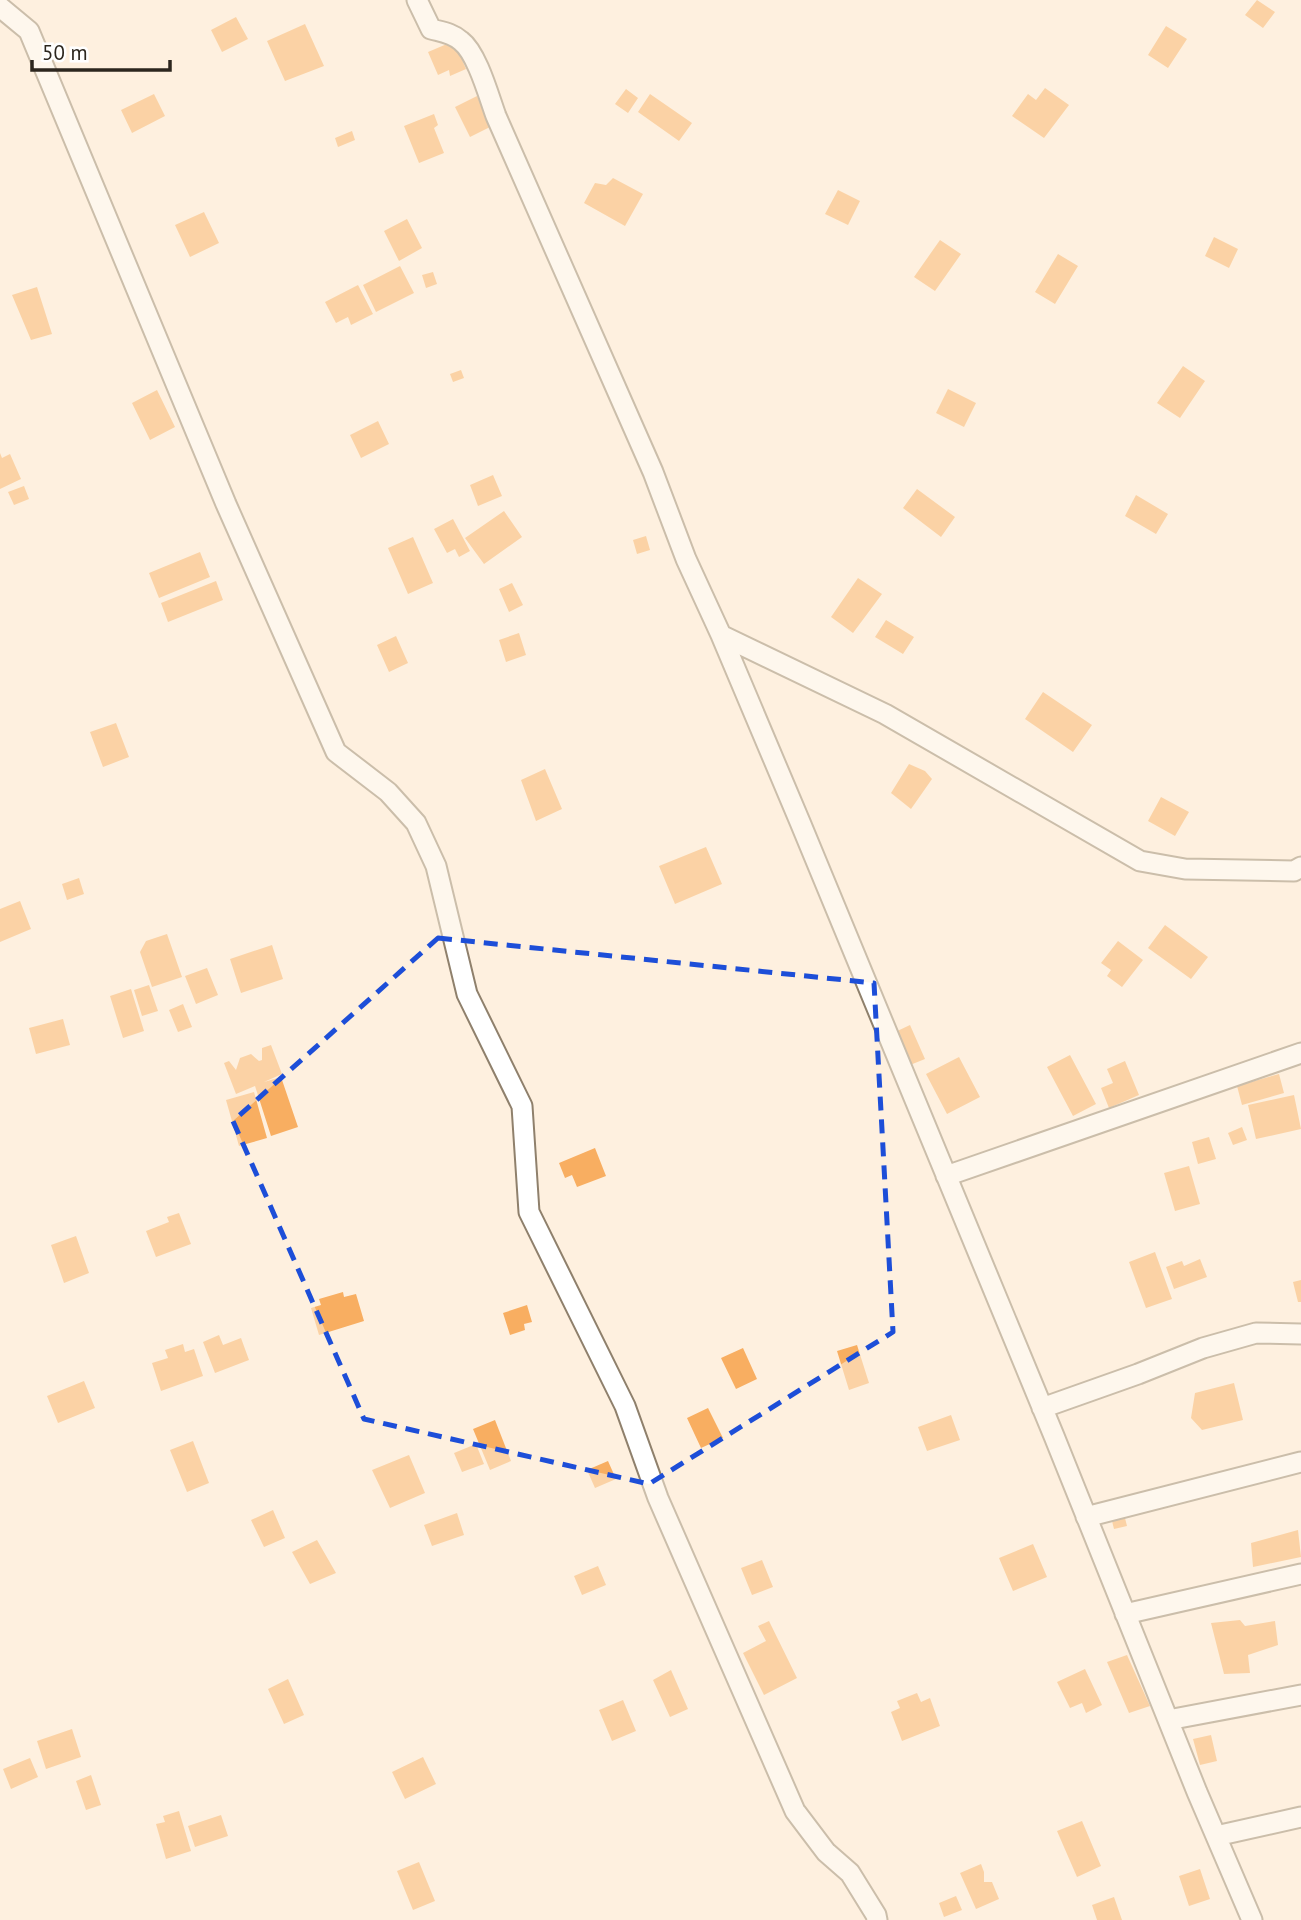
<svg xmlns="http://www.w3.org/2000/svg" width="1301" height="1920" font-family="'PT Sans',sans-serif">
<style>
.building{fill:#f8ae61}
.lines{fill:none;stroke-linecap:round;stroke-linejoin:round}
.minor-casing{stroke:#8f806c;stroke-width:23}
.minor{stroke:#fff;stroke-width:19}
.marked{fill:none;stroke:#1d4ed8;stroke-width:5;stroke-dasharray:14 9;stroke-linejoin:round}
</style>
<rect width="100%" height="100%" fill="#fef0df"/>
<path class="building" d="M1257,0L1275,12L1263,28L1245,15Z
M236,17L248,39L222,52L211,30Z
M305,24L324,66L285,81L267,41Z
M1166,26L1187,39L1168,68L1148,55Z
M454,41L466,69L450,76L449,70L438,75L428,52Z
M1045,88L1069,105L1044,138L1012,116L1028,94L1036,100Z
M626,89L638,98L628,113L615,104Z
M154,94L165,116L132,133L121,110Z
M650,94L692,123L679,141L638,112Z
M477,96L492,126L470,137L455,107Z
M434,114L438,125L434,128L444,153L419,163L404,126Z
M352,131L355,140L338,147L335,138Z
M613,178L643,194L625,226L584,203L595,183L606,185Z
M838,190L860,201L848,225L825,214Z
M204,212L219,243L190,257L175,225Z
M407,219L422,248L399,261L384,231Z
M1214,237L1238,249L1229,268L1205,256Z
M940,240L961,254L935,291L914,277Z
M1058,254L1078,266L1055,304L1035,292Z
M400,266L414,293L376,312L363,285Z
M433,272L437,284L426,288L422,275Z
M358,285L373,314L351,325L348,317L336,323L325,302Z
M37,287L52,334L31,340L12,295Z
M1183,366L1205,381L1180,418L1157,403Z
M461,370L464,378L453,382L450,374Z
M948,389L976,403L964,427L936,413Z
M157,390L175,427L150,440L132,403Z
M378,421L389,444L361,458L350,435Z
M0,453L2,458L10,454L21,479L0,489Z
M493,475L502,496L478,506L470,485Z
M24,486L29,499L14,505L8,492Z
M917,489L955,517L941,537L903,508Z
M1136,495L1168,514L1156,534L1125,516Z
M504,511L522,537L484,564L465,538Z
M453,519L470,551L459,557L455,549L447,553L434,529Z
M646,536L650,550L637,554L633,540Z
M413,537L433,583L408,594L388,548Z
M200,552L210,577L159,598L149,573Z
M858,578L882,594L853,633L831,617Z
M216,581L223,600L168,622L161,603Z
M512,583L523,605L509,612L499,589Z
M886,620L914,637L903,654L875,637Z
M519,633L526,655L506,662L499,640Z
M396,636L408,663L389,672L377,645Z
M1043,692L1092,725L1073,752L1025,719Z
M116,723L129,757L103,767L90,732Z
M909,764L925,771L932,779L911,809L891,793Z
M545,769L562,809L536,821L521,780Z
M1161,797L1189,812L1175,836L1148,821Z
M706,847L722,884L675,904L659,866Z
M79,878L84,894L67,900L62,884Z
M20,901L31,929L0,942V909Z
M1165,925L1208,957L1191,979L1148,948Z
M167,934L182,977L152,987L140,952L146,941Z
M1118,941L1143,960L1122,987L1107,976L1111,970L1101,963Z
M272,945L283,979L241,993L230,959Z
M207,968L218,995L196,1004L185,976Z
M149,985L158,1011L142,1016L134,990Z
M131,989L144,1031L123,1038L110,996Z
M183,1004L192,1027L178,1032L169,1010Z
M63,1019L70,1045L36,1054L29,1028Z
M910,1025L925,1059L905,1067L891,1034Z
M271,1045L282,1074L264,1082L281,1077L298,1127L271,1136L255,1086L236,1094L224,1063L229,1061L236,1070L240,1058L251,1054L259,1061L262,1060V1048Z
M1070,1055L1096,1104L1073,1116L1047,1067Z
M959,1057L980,1097L947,1114L926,1074Z
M1125,1061L1139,1095L1109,1108L1101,1088L1113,1083L1107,1069Z
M1279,1074L1284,1093L1242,1105L1237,1086Z
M254,1092L267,1138L239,1146L226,1100Z
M1294,1095L1301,1129L1256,1139L1248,1105Z
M1242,1127L1247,1140L1233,1145L1228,1133Z
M1209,1137L1216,1159L1198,1164L1192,1142Z
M595,1148L606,1176L577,1187L572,1175L565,1178L559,1163Z
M1189,1166L1200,1204L1175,1211L1164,1173Z
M179,1213L191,1244L156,1257L146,1231L169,1222L167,1217Z
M76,1236L89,1273L64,1283L51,1245Z
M1155,1252L1172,1299L1146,1308L1129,1262Z
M1200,1259L1207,1277L1174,1289L1166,1267L1182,1261L1184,1266Z
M1301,1280V1302H1298L1293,1282Z
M343,1292L344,1297L356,1294L364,1321L319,1335L311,1308L321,1305L319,1299Z
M527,1305L532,1322L524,1324L525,1330L510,1335L503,1313Z
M219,1335L223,1345L241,1338L249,1360L215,1373L203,1342Z
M183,1344L185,1352L194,1349L203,1376L161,1391L152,1363L168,1358L165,1350Z
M857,1345L869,1383L849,1390L837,1351Z
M743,1348L757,1379L736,1389L721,1358Z
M84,1381L95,1408L58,1423L47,1396Z
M1234,1383L1243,1420L1202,1430L1191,1418L1195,1393Z
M708,1408L723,1438L701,1448L687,1418Z
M951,1415L960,1440L927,1451L918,1427Z
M495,1420L511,1461L490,1470L473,1429Z
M193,1441L209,1483L187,1492L170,1450Z
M476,1444L484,1464L462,1472L454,1453Z
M409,1455L425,1493L390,1508L372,1470Z
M608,1461L616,1479L595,1488L587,1470Z
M273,1510L285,1538L264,1547L251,1520Z
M457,1513L464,1535L432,1546L424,1525Z
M1124,1514L1127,1526L1114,1529L1111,1517Z
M1298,1530L1301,1557L1253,1567L1251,1543Z
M317,1540L336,1573L310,1584L292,1552Z
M1033,1544L1047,1577L1013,1591L999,1558Z
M762,1560L773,1587L752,1595L741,1568Z
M598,1566L606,1585L582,1595L574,1576Z
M1240,1620L1245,1626L1275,1621L1278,1645L1248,1655L1250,1673L1224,1674L1211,1623Z
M769,1621L797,1678L764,1695L743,1653L766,1641L758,1626Z
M1127,1655L1150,1706L1129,1713L1107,1662Z
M1085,1669L1102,1705L1086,1713L1082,1703L1070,1708L1057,1682Z
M671,1670L688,1709L670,1717L653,1680Z
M288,1679L304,1715L284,1724L268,1689Z
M917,1693L921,1702L930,1698L940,1726L902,1741L891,1712L900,1708L897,1701Z
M623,1700L636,1731L612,1741L599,1710Z
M72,1729L81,1757L46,1769L37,1741Z
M1211,1735L1217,1761L1200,1765L1193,1739Z
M423,1757L436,1784L405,1799L392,1772Z
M30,1758L38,1777L11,1789L3,1769Z
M91,1775L101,1805L86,1810L76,1781Z
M179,1811L191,1851L166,1859L156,1824L165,1822L163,1816Z
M221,1815L228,1836L195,1847L188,1826Z
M1082,1821L1101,1866L1077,1877L1057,1831Z
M419,1862L435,1901L413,1910L397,1871Z
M981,1864L984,1872V1882H992L999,1899L976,1909L960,1873Z
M1200,1869L1210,1899L1189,1906L1179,1876Z
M956,1896L962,1910L944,1917L939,1903Z
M1114,1897L1122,1920H1097L1092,1905Z"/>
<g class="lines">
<defs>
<path id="minor" d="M417,0L431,29C442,32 452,33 461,41C477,53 489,97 496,116L653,472L686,559L721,635L800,822L1054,1436L1197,1792L1252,1920
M0,7L29,31L226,504L336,752L388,792L416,823L436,866L467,994L522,1106L529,1212L625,1406L658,1498L795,1811L826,1852L850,1873L876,1915L877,1920
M721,635L885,714L1140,861L1185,869L1294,871L1301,867
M946,1176L1301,1053
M1042,1408L1138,1374L1203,1348L1256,1333L1301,1334
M1086,1517L1301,1462
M1125,1614L1301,1574
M1168,1720L1301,1695
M1216,1836L1301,1817"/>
</defs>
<use href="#minor" class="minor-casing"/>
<use href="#minor" class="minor"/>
</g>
<path d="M0 0H1301V1920H0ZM438,938L874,983L893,1332L649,1484L364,1419L233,1121Z" fill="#fef0df" fill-opacity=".55" fill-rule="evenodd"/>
<path class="marked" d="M438,938L874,983L893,1332L649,1484L364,1419L233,1121Z"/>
<path d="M32 60v10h138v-10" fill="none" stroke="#2c261e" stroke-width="3.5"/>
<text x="42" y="60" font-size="21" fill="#2c261e" stroke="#ffffff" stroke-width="5" paint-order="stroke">50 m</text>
</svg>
